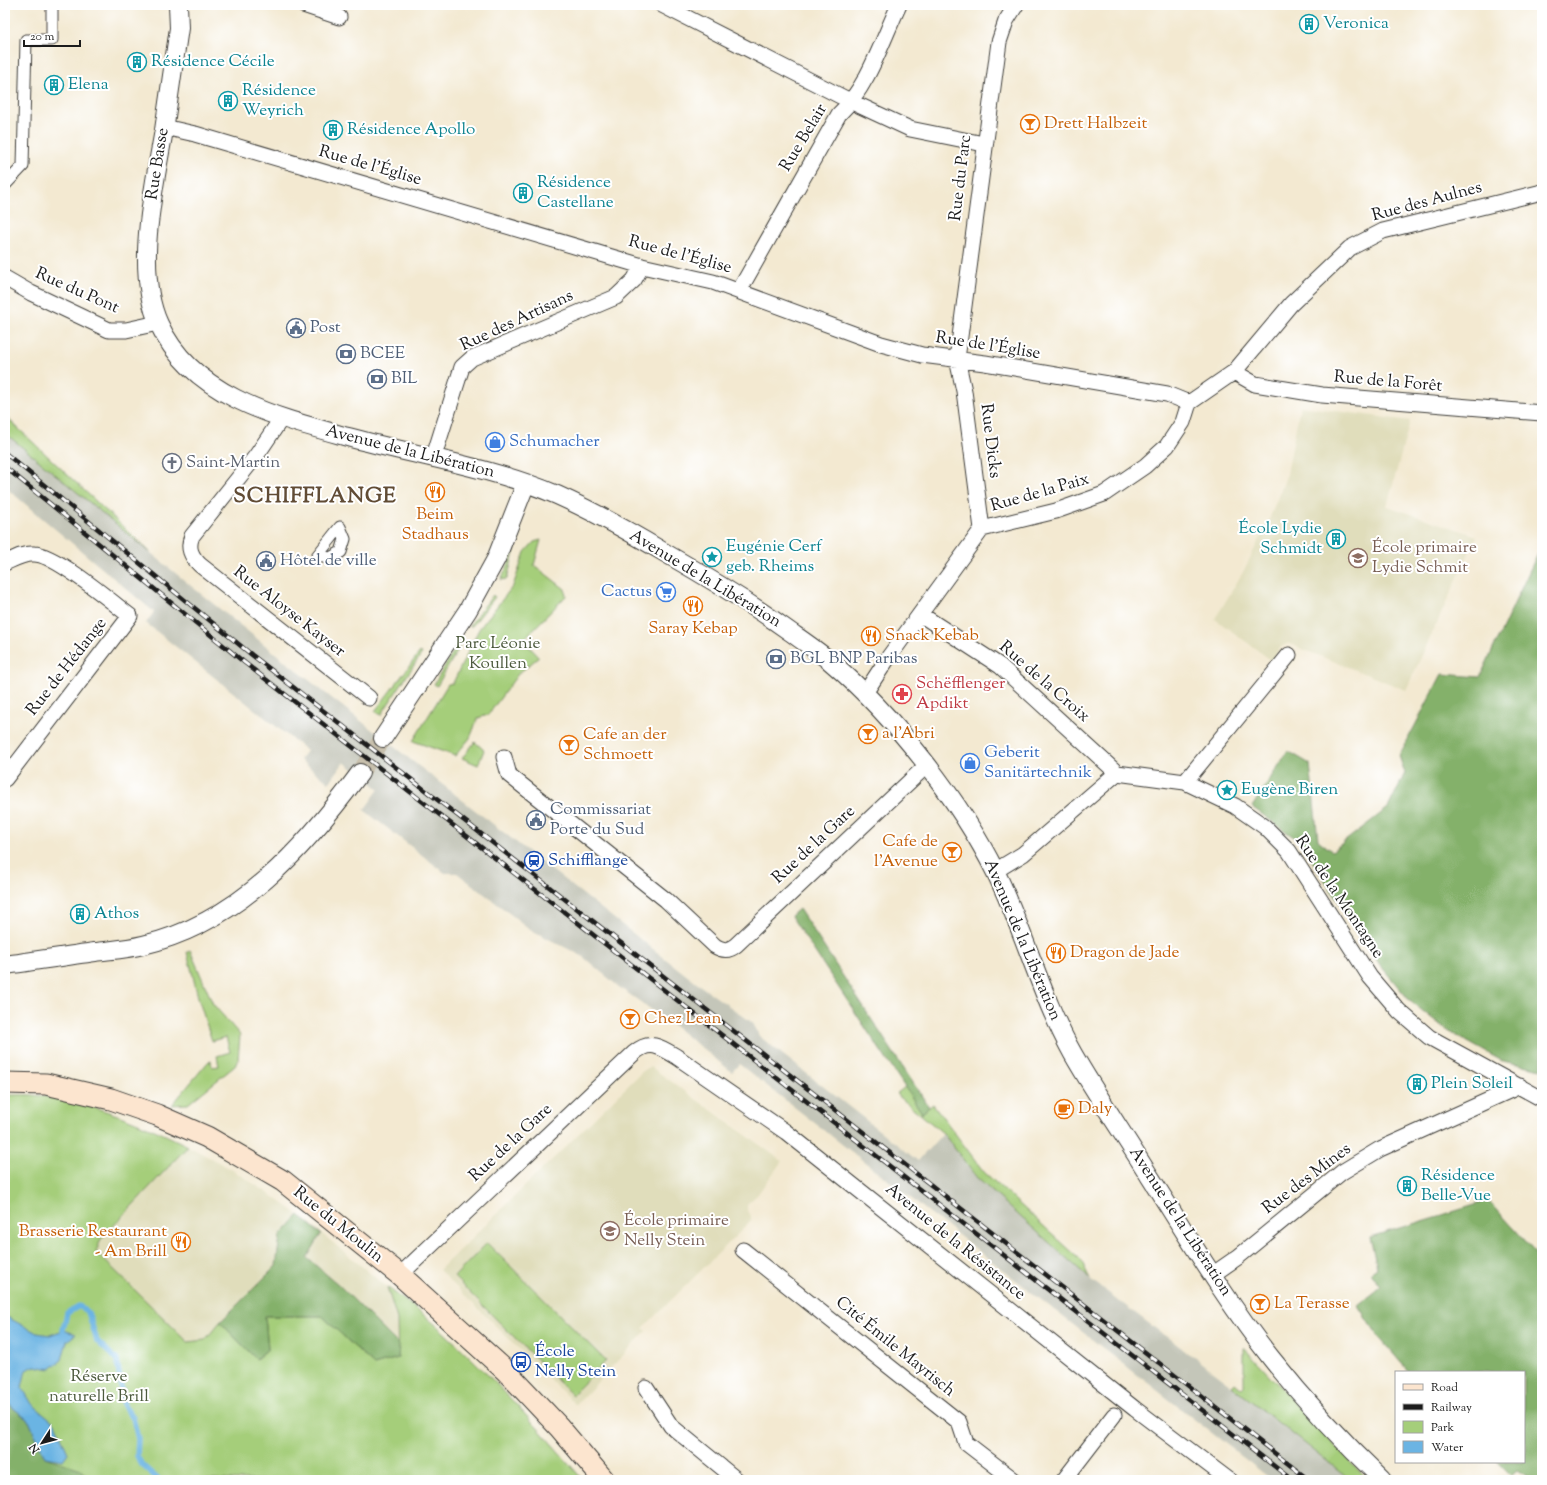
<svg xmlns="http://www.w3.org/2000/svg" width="1547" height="1485" font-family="'Sorts Mill Goudy',serif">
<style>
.built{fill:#e0ddbb}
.industrial{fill:#c4c6b9}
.green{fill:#a5ce7a;stroke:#60754b}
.forest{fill:#84b16a;stroke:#506643}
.water{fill:#6bb4e3;stroke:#446880}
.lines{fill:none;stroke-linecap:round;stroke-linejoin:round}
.stream{stroke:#6bb4e3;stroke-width:5.5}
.tertiary-tunnel{stroke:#c8c0ad;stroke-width:18;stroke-dasharray:18 9;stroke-linecap:butt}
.pedestrian-casing{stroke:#3c3b37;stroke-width:13}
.minor-casing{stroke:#3c3b37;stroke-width:17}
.tertiary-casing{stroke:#3c3b37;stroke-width:20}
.secondary-casing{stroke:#3c3b37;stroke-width:23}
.pedestrian{stroke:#fff;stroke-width:11}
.minor{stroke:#fff;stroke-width:15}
.tertiary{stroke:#fff;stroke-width:18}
.secondary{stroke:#fce5cf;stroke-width:21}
.rail-casing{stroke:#1c1c1c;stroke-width:4.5}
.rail{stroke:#fff;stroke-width:3;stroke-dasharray:9;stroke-linecap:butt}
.labels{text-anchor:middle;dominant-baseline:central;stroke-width:4;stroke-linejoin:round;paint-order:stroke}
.culture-label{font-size:17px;fill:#0d838f;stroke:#fff;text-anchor:start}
.food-label{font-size:17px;fill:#c56008;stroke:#fff;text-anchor:start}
.street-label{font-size:17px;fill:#1c1c1c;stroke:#fff}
.service-label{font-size:17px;fill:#4e5e75;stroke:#fff;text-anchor:start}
.shop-label{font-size:17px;fill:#366cbe;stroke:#fff;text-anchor:start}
.worship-label{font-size:17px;fill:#5b616d;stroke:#fff;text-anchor:start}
.education-label{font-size:17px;fill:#785e54;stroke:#fff;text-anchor:start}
.park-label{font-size:17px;fill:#4c5a3d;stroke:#fff}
.health-label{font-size:17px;fill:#be3a42;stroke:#fff;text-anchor:start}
.transit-label{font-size:17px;fill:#164399;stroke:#fff;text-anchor:start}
.district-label{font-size:21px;font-weight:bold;letter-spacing:1px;fill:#614c35;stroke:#fff}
</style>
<rect width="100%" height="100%" fill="#fff"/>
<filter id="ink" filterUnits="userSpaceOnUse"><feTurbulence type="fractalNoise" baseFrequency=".025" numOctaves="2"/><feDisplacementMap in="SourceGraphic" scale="8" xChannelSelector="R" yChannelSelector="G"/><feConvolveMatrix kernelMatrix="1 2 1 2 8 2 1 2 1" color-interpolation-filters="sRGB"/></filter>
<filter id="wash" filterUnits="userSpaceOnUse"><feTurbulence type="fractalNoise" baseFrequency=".012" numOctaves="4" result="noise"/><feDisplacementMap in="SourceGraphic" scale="16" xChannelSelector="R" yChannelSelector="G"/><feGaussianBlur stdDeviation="0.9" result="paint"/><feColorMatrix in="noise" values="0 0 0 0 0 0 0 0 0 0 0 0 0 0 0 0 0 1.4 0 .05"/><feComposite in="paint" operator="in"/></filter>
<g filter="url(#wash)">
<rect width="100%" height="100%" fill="#f3e9d1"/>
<path class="built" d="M1300,406L1410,421L1387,506L1477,536L1406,690L1287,643L1282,646L1271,660L1215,619L1242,574L1267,525L1287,474Z
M651,1067L782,1161L757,1195L747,1204V1209L751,1216V1221L647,1324L643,1328L646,1331L576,1405L439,1270L645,1069Z
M188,1146L231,1169L271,1195L299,1215L387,1287L397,1319L398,1358L268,1349L256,1359L205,1340L188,1342L96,1252L101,1239Z"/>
<path class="industrial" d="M5,433L196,590L329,696L699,985L753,1023L759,1036L918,1161L943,1133L977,1178L1090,1279L1232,1386L1351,1480H1272L739,1064L732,1072L669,1022L619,987L582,956L531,930L457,873H445L364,810L379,789L344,762L329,783L300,760L307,751L146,623L154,612L5,487Z"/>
<path class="green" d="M5,416L151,553L5,433Z
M541,540L534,565L565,589L566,596L523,640L539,657L518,674L488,715L478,718L470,738L455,756L413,741L448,684L453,683L479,629L513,586L525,552L534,542Z
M515,549L507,579L501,580Z
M493,595L495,597L472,626H469Z
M458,644L460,646L437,686L434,684Z
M420,652L422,653L381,715L375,711Z
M475,742L484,750L478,765L462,758Z
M190,950L213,1004L240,1035L238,1060L235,1066L188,1104L172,1105L208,1062L211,1061L212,1067L219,1066L217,1056L230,1052L226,1037L212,1041L199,1001L187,952Z
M905,1087L922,1113L933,1104L984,1172L1081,1260L1090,1279L977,1178L943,1133L896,1094Z
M5,1095C17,1095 30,1094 42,1096C93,1103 143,1123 188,1146L101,1239L96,1252L188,1342L205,1340L220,1322L256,1359L268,1349L265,1316H322L374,1365L398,1358L397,1319L387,1287C404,1300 421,1312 437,1326C490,1374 537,1426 583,1480H5Z
M487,1243L606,1361L572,1395L454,1277Z
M1244,1348L1352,1464L1369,1480H1351L1232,1386L1235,1383L1242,1389L1244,1387Z"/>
<path class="forest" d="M1542,544V1069L1502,1061L1448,1031L1410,1001L1380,965L1299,841L1252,807L1288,751L1310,764L1318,840L1332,851L1388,808L1405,773L1399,756L1442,674L1480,677Z
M799,909L929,1107L922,1113L791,916Z
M1488,1201L1542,1260V1480H1533L1517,1470L1510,1476L1496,1462H1524V1372H1409L1376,1334L1357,1305L1380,1287L1370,1273L1377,1268L1370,1237Z
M299,1215L321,1234L307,1258L339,1285L399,1345L398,1358L374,1365L322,1316H265L268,1349L256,1359L220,1322L276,1266L280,1236Z
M5,1401L29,1421L45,1457L81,1469L90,1480H5Z"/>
<path class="water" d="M5,1316L37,1333L50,1335L63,1330L76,1334L67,1341L62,1360L50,1369L35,1366L26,1370L22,1387L32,1404L55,1423L68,1453L63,1460L45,1457L29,1421L5,1401Z"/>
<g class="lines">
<path class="stream" d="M63,1330L67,1313L79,1306L88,1312L97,1341L117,1360L124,1406L133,1418L138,1439L137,1456L142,1465L159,1480"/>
</g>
</g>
<g filter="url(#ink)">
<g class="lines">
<path class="tertiary-tunnel" d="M360,773L383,738"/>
<defs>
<path id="pedestrian" d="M5,185L23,166L26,40H52V5
M340,527L345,539L341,552L330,558L317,556Z"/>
<path id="minor" d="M303,5L339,17
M662,5L852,102L910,129L984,144
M164,127L195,134L642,266L713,282L881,344L922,355L985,363L1167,394L1189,403
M5,278L31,293L109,330H126L158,323
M739,291L839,114C868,87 882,41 899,5
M1234,372L1255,384L1322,395L1542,413
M281,419L256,456L192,536C187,548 191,556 200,565L369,698
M433,459L462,367L472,358L616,297L634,280L642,266
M982,529L964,391L957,359L999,42L1006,21L1016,5
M5,563C14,559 23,553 34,554C55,554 112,602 130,616L5,779
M920,614L1000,666L1117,773
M865,693L888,658L982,529L1056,511L1104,494L1145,466L1167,446L1183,422L1189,403L1234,372L1291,304L1350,248L1383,231L1542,192
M504,757L509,775L666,900L715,946C723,951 729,951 736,945L926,766
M1185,782L1289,655
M995,871L1023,854L1117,773L1185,782L1235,806L1265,827L1289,851L1370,977L1399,1011L1429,1037L1542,1099
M743,1250L959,1422L966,1443L1014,1480
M400,1275L634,1053C650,1039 661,1047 677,1057L786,1132L1135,1409L1229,1480
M1212,1275L1238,1257L1342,1172L1380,1149L1520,1086
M646,1388L671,1426L737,1480
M1064,1480L1114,1415"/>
<path id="tertiary" d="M178,5L179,28C174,62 169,96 164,130C154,188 134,270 159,324C192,397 279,418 348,437C417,456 492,467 557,495C595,512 632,533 667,554C709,578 750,603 789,631C803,641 818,651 831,662C893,715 960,800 996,873C1025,932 1041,997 1073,1054C1097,1096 1125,1136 1150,1177C1189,1238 1226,1301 1271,1358C1305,1401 1343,1442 1383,1480
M383,738L468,610L496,559L526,483
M5,965C35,961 65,956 95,952C111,950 128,949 143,945C238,923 304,849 360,773"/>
<path id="secondary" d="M5,1083L46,1084L111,1099L157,1115L207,1137L283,1181L400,1275L506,1371L559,1427L604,1480"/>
</defs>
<use href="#pedestrian" class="pedestrian-casing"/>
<use href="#minor" class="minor-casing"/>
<use href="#tertiary" class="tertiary-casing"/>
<use href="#secondary" class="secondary-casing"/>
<use href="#pedestrian" class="pedestrian"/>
<use href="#minor" class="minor"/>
<use href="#tertiary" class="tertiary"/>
<use href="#secondary" class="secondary"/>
<defs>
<path id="rail" d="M5,453L252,655L1309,1480
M5,467L245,663L1292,1480"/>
</defs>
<use href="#rail" class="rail-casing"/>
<use href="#rail" class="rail"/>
</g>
</g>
<defs>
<symbol id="building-ring" viewBox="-11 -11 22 22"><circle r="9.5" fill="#fff" stroke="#0f9aa8" stroke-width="1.5"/><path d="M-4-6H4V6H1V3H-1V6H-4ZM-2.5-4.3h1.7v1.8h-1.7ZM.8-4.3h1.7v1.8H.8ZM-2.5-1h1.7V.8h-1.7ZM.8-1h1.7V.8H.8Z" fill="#0f9aa8"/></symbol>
<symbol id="bar-ring" viewBox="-11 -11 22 22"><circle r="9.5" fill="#fff" stroke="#e8710a" stroke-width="1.5"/><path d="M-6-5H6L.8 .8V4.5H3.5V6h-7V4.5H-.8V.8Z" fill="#e8710a"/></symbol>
<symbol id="civic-ring" viewBox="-11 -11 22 22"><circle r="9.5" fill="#fff" stroke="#5c6f8a" stroke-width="1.5"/><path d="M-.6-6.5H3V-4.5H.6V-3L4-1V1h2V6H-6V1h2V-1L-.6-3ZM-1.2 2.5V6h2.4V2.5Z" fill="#5c6f8a"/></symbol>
<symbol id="bank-ring" viewBox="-11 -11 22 22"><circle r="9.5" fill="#fff" stroke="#5c6f8a" stroke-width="1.5"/><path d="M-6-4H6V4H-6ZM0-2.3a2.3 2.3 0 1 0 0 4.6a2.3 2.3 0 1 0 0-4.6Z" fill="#5c6f8a"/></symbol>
<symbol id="shop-ring" viewBox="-11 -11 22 22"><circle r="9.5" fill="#fff" stroke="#3f7fe0" stroke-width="1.5"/><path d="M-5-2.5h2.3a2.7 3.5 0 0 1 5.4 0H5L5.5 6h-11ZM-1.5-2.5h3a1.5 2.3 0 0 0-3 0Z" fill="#3f7fe0"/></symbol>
<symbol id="church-ring" viewBox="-11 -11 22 22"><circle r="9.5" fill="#fff" stroke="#6b7280" stroke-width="1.5"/><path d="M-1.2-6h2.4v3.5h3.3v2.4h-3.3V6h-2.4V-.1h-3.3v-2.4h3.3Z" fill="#6b7280"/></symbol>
<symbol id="restaurant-ring" viewBox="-11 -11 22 22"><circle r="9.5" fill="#fff" stroke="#e8710a" stroke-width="1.5"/><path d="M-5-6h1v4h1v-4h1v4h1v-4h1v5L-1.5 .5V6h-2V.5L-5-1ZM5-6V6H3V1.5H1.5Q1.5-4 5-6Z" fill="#e8710a"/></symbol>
<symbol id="sight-ring" viewBox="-11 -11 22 22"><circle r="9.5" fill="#fff" stroke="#0f9aa8" stroke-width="1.5"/><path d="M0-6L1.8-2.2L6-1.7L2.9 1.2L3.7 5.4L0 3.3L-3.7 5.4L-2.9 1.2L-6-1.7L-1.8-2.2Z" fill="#0f9aa8"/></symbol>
<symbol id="school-ring" viewBox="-11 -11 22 22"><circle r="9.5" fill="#fff" stroke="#8d6e63" stroke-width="1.5"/><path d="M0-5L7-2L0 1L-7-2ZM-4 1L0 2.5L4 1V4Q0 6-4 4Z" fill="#8d6e63"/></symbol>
<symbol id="supermarket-ring" viewBox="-11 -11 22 22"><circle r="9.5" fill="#fff" stroke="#3f7fe0" stroke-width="1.5"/><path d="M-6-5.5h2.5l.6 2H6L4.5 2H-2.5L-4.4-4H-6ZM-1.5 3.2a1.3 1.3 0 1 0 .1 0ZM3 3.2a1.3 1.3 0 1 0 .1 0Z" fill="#3f7fe0"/></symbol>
<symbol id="pharmacy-ring" viewBox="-11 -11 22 22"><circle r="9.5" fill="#fff" stroke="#e0444e" stroke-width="1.5"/><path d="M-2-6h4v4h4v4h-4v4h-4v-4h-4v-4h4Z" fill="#e0444e"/></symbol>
<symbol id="station-ring" viewBox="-11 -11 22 22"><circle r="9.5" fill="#fff" stroke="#1a4fb4" stroke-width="1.5"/><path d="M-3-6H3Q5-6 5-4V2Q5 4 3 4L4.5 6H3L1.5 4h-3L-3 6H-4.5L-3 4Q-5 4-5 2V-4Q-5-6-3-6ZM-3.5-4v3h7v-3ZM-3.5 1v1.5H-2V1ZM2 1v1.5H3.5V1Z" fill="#1a4fb4"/></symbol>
<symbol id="cafe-ring" viewBox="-11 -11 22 22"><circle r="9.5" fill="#fff" stroke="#e8710a" stroke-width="1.5"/><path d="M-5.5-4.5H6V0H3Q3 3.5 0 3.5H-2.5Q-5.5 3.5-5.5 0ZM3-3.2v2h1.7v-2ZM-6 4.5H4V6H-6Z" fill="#e8710a"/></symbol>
<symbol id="bus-ring" viewBox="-11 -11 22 22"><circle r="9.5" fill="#fff" stroke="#1a4fb4" stroke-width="1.5"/><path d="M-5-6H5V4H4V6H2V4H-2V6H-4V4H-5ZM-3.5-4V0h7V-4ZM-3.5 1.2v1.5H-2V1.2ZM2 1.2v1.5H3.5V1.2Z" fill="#1a4fb4"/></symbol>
</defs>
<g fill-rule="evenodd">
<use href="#building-ring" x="1298" y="13" width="22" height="22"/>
<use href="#building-ring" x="126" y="51" width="22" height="22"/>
<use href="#building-ring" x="43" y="74" width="22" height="22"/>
<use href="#building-ring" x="217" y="90" width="22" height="22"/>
<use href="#bar-ring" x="1019" y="113" width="22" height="22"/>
<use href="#building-ring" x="322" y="119" width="22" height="22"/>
<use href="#building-ring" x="512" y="182" width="22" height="22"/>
<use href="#civic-ring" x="285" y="317" width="22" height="22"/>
<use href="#bank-ring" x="335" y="343" width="22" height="22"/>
<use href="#bank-ring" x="366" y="368" width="22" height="22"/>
<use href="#shop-ring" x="484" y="431" width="22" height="22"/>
<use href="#church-ring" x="161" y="452" width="22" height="22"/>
<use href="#restaurant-ring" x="424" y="481" width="22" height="22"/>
<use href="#building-ring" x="1325" y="528" width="22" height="22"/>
<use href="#sight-ring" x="701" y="546" width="22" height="22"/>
<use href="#school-ring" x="1347" y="547" width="22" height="22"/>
<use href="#civic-ring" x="255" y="550" width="22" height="22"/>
<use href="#supermarket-ring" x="655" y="581" width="22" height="22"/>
<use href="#restaurant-ring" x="682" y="595" width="22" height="22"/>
<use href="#restaurant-ring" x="860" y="625" width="22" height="22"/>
<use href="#bank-ring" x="765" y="648" width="22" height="22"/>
<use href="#pharmacy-ring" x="891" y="683" width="22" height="22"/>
<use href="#bar-ring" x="857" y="723" width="22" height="22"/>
<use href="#bar-ring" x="558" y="734" width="22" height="22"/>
<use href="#shop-ring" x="959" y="752" width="22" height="22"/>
<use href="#sight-ring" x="1216" y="779" width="22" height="22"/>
<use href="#civic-ring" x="525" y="809" width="22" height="22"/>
<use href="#bar-ring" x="941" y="841" width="22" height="22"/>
<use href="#station-ring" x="523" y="850" width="22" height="22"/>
<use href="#building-ring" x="69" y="903" width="22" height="22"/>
<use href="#restaurant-ring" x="1045" y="942" width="22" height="22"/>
<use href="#bar-ring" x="619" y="1008" width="22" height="22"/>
<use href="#building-ring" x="1406" y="1073" width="22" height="22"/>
<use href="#cafe-ring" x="1053" y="1098" width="22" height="22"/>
<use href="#building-ring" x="1396" y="1175" width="22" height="22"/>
<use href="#school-ring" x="599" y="1220" width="22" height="22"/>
<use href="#restaurant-ring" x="170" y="1231" width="22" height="22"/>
<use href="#bar-ring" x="1249" y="1293" width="22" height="22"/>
<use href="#bus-ring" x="510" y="1351" width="22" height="22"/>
</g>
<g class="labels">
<g class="culture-label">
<text x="1323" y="24">Veronica</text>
<text x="151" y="62">Résidence Cécile</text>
<text x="68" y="85">Elena</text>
<text x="242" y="91">Résidence<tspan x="242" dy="20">Weyrich</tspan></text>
<text x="347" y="130">Résidence Apollo</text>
<text x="537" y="183">Résidence<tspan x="537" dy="20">Castellane</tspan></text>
<text x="1322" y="529" text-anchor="end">École Lydie<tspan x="1322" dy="20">Schmidt</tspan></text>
<text x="726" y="547">Eugénie Cerf<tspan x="726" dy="20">geb. Rheims</tspan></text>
<text x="1241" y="790">Eugène Biren</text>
<text x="94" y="914">Athos</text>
<text x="1431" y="1084">Plein Soleil</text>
<text x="1421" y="1176">Résidence<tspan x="1421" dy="20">Belle-Vue</tspan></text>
</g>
<g class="food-label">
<text x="1044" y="124">Drett Halbzeit</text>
<text x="435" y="515" text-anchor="middle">Beim<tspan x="435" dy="20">Stadhaus</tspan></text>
<text x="693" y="629" text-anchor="middle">Saray Kebap</text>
<text x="885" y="636">Snack Kebab</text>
<text x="882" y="734">a l'Abri</text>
<text x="583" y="735">Cafe an der<tspan x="583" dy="20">Schmoett</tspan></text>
<text x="938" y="842" text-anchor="end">Cafe de<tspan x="938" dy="20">l'Avenue</tspan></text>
<text x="1070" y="953">Dragon de Jade</text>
<text x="644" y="1019">Chez Lean</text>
<text x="1078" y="1109">Daly</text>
<text x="167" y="1232" text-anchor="end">Brasserie Restaurant<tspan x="167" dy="20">- Am Brill</tspan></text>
<text x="1274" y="1304">La Terasse</text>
</g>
<g class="street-label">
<text transform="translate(804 138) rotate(-59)">Rue Belair</text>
<text transform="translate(158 164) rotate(-81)">Rue Basse</text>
<text transform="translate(370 166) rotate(16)">Rue de l'Église</text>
<text transform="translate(961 178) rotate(-83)">Rue du Parc</text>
<text transform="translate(1427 202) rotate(-15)">Rue des Aulnes</text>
<text transform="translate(680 255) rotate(15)">Rue de l'Église</text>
<text transform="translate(77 291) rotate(24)">Rue du Pont</text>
<text transform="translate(517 321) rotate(-25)">Rue des Artisans</text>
<text transform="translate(988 346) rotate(9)">Rue de l'Église</text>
<text transform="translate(1388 382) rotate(5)">Rue de la Forêt</text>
<text transform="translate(990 441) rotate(83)">Rue Dicks</text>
<text transform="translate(410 452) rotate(14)">Avenue de la Libération</text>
<text transform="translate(1040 493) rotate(-16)">Rue de la Paix</text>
<text transform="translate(705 579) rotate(31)">Avenue de la Libération</text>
<text transform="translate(289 612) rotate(38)">Rue Aloyse Kayser</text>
<text transform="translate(67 667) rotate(-52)">Rue de Hédange</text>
<text transform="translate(1044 682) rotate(41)">Rue de la Croix</text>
<text transform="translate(814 845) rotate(-43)">Rue de la Gare</text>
<text transform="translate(1339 897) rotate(56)">Rue de la Montagne</text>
<text transform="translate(1022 940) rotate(67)">Avenue de la Libération</text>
<text transform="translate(511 1143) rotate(-43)">Rue de la Gare</text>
<text transform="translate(1307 1179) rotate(-37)">Rue des Mines</text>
<text transform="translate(1180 1222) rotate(57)">Avenue de la Libération</text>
<text transform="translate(338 1225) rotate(39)">Rue du Moulin</text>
<text transform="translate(955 1242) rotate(39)">Avenue de la Résistance</text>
<text transform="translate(895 1347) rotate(39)">Cité Émile Mayrisch</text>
</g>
<g class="service-label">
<text x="310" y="328">Post</text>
<text x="360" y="354">BCEE</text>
<text x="391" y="379">BIL</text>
<text x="280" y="561">Hôtel de ville</text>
<text x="790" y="659">BGL BNP Paribas</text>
<text x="550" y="810">Commissariat<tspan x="550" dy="20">Porte du Sud</tspan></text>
</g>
<g class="shop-label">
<text x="509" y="442">Schumacher</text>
<text x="652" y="592" text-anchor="end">Cactus</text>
<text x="984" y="753">Geberit<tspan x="984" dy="20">Sanitärtechnik</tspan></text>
</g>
<g class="worship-label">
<text x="186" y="463">Saint-Martin</text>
</g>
<g class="education-label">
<text x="1372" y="548">École primaire<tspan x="1372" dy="20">Lydie Schmit</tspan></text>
<text x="624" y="1221">École primaire<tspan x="624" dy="20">Nelly Stein</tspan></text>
</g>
<g class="park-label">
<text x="498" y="644">Parc Léonie<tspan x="498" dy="20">Koullen</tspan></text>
<text x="99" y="1377">Réserve<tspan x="99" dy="20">naturelle Brill</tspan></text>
</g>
<g class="health-label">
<text x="916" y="684">Schëfflenger<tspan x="916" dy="20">Apdikt</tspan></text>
</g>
<g class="transit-label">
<text x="548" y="861">Schifflange</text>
<text x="535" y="1352">École<tspan x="535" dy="20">Nelly Stein</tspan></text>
</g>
<g class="district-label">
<text x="315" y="497">SCHIFFLANGE</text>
</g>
</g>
<rect width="1547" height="1485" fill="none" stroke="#fff" stroke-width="20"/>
<rect x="1395" y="1371" width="130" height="92" fill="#ffffff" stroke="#a4a4a4"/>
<rect x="1403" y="1384" width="20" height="6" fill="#fce5cf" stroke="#a4a4a4"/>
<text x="1431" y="1391" font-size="12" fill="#1c1c1c">Road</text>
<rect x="1403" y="1404" width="20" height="6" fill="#1c1c1c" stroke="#a4a4a4"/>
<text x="1431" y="1411" font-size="12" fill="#1c1c1c">Railway</text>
<rect x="1403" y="1421" width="20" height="12" fill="#a5ce7a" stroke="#a4a4a4"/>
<text x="1431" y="1431" font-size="12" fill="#1c1c1c">Park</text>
<rect x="1403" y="1441" width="20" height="12" fill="#6bb4e3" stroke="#a4a4a4"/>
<text x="1431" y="1451" font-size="12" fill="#1c1c1c">Water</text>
<g transform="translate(42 1443) rotate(234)" stroke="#ffffff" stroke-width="3" paint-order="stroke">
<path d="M0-3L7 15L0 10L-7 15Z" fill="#1c1c1c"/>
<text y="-6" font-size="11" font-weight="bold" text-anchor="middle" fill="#1c1c1c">N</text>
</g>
<path d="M24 40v6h56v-6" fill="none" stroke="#1c1c1c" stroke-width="2"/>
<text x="30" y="40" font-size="12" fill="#1c1c1c" stroke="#ffffff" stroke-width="3" paint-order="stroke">20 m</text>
</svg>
